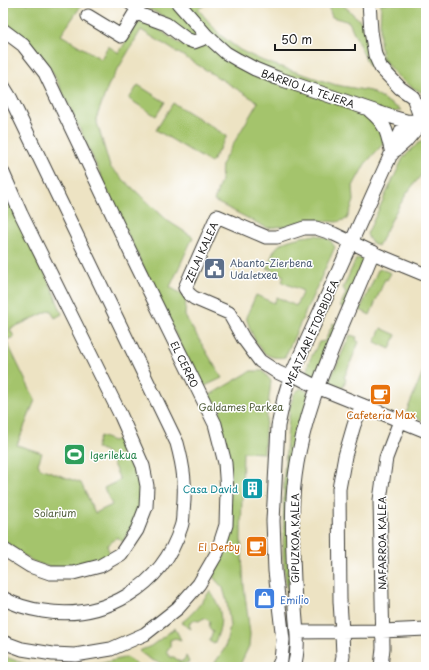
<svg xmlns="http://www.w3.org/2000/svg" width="429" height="670" font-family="'Playpen Sans',sans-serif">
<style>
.green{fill:#a4c46c;stroke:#607044}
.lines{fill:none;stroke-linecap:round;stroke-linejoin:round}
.minor-casing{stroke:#3b3a35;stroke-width:15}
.minor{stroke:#fff;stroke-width:13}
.labels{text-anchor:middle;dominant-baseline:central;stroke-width:3;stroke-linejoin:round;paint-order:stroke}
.street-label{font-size:10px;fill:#1c1c1c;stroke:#fff}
.service-label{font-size:10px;fill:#4e5e75;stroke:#fff;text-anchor:start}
.park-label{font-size:10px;fill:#525f3c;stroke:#fff}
.food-label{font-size:10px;fill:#c56008;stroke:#fff}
.leisure-label{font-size:10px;fill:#27864d;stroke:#fff;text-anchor:start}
.culture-label{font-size:10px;fill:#0d838f;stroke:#fff;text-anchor:end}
.shop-label{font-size:10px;fill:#366cbe;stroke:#fff;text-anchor:start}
</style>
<rect width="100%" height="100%" fill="#fff"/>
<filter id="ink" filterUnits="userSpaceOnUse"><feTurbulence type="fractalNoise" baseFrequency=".025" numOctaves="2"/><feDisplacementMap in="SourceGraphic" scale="8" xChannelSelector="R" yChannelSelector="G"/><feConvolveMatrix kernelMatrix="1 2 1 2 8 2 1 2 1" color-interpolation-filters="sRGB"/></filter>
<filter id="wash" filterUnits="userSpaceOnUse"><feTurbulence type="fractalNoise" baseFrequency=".012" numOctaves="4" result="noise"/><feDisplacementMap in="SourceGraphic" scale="16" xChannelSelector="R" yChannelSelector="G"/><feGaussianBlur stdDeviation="0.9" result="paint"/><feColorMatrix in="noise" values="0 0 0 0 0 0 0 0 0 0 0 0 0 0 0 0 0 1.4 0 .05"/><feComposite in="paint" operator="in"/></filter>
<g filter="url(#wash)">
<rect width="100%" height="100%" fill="#ede3c3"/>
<path class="green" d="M3,3H83L61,35L101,59L108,46L119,53L135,26L140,22C157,24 170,40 185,46C192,49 198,45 204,47L196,36L191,38L167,18L145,7L140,3H208L198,9L220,35L240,50L263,61L336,85L370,91L401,110L371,120L376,123L383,139V144L365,164L353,186L354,201L347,219L337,222L308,220L285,226L267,228L214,201L221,180L222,163L258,102L141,30L108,86L96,119L110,167L168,221L193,237L170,287L186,297L185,316L222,378L201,388L121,220L73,114L53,73L35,48L20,34L3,24Z
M327,3H341L366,26L402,97L378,76L368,64L349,22L332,17Z
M381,3H426V94C411,89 391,73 384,59C377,46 381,18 381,3Z
M138,85L165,102L156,116L129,99Z
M173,103L227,136L211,163L156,130Z
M426,139V169L407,193L395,213L378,246C372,243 369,241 367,234L403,158L417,144Z
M3,183L54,293L62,314L55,318L51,310L10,329L14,337L6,340L35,400L17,445L42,453L38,464L40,468L81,483L95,513L112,505L104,488L120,480L110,457L105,451L96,448L100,436L113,441L126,437L141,471L142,506L123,542L117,537L107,546L110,554C86,568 54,574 29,559C21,554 14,548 6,542H3Z
M316,235L329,239L335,247L285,357C278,358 272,358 266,354C257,349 249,327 246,317L256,295L274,303L277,297L296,306L303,291L282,282L284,276L267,268C270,262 272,253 276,248C283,239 306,236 316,235Z
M359,258L367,261L346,309L340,306L346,293L343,288L356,259Z
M381,269L391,273L387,280L385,279L370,315L360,310L378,270Z
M333,323L339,326L316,380L309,378C303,367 314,353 319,342L325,341Z
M381,328L396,335L390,349L375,342Z
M350,335L357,337L356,340L359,342L344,378L346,379L343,388L332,383L330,380Z
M426,364V422L406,413Z
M251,371H263L271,381L265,430L264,453L243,452L241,539L244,587L250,634L249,646L239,667H212L225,648L230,627L227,602L223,588L213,577L226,549L231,524L208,396Z
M301,388L310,393L300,426L290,605L286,583L283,557L284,473L290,406L294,394L297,391Z
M210,591C223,610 224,623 214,644L209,641L213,632L209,627L210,621L204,618L199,621L193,620L189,624L191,629L181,623C193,614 201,603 210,591Z
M175,628L181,640L175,638L170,640V646L166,652L170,657H174L180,662L184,660L186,656L189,662C171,670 153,663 139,651L151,646Z
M3,656L28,665L56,667H3Z
M127,657L139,667H63L99,664Z"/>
</g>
<g filter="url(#ink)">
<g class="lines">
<defs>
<path id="minor" d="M178,3L206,35L226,53L238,60L255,69L277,78L392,117L406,121L426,122
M369,3L371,31L375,55L381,68L400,88L413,97L422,122
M136,13L166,24L186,39L194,42L202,39L206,35
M88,16L121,36L138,8L130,3
M3,30L23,45L45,73L137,266L215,424L225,463L227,491L226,525L217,553L199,584L178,608L145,634L111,649L75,655L53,654L22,649L3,642
M3,86L11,99L177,443C184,469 186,486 183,512C183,517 183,522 181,527C162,587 104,621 43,611C29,609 15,605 3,598
M370,111C387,125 387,133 392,154
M396,150L405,142L422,122
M3,173L21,214L121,416L143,466L147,486L146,507L137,530L121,554L100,566L73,573H50L30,566L3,549
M292,374L317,387L426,431
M290,378L277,372L260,361L243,338L229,313L194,298L189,294L185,288L217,216L266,237H277L304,228H316L334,234L380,256L426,275
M297,632L382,631L426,629
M278,667L281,660L283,640L275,571L273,521L278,426L284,398L290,378L406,121
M294,667C300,646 296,628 295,607C294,572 291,534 293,498C298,411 341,332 373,252
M341,667L343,656L342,632L340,601L339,489L345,456L354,425L362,405
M381,667L383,648L380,500L386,458L400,421"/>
</defs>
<use href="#minor" class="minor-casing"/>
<use href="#minor" class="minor"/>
</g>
</g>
<defs>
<symbol id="civic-square" viewBox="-11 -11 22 22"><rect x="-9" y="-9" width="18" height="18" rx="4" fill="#5c6f8a" stroke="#fff"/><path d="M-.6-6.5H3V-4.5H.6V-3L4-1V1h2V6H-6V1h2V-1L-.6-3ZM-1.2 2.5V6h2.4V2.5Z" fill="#fff"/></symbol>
<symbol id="cafe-square" viewBox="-11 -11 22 22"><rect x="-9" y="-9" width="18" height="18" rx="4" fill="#e8710a" stroke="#fff"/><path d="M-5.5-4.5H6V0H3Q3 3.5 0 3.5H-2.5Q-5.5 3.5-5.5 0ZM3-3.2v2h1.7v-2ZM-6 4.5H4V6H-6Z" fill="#fff"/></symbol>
<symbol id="stadium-square" viewBox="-11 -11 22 22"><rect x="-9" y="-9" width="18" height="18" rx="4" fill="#2e9e5b" stroke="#fff"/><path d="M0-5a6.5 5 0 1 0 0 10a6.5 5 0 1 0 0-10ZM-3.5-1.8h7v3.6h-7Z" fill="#fff"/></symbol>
<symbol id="building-square" viewBox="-11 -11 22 22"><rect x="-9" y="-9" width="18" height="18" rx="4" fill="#0f9aa8" stroke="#fff"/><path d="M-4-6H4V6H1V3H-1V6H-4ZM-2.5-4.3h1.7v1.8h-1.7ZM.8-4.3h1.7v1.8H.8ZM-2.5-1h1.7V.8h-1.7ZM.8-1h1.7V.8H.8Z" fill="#fff"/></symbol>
<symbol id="shop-square" viewBox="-11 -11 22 22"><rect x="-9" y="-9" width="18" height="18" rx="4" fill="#3f7fe0" stroke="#fff"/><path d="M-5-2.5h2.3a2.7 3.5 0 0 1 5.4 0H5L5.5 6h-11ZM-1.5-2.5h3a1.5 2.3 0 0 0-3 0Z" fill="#fff"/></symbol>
</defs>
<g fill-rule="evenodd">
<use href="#civic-square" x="202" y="256" width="25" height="25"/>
<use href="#cafe-square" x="368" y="382" width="25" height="25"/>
<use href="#stadium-square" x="62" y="442" width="25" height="25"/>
<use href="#building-square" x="240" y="476" width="25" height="25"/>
<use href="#cafe-square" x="244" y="534" width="25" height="25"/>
<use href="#shop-square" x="252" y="586" width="25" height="25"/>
</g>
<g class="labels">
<g class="street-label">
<text transform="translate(308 88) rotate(19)">BARRIO LA TEJERA</text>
<text transform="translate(201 252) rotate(-66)">ZELAI KALEA</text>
<text transform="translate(311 333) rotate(-66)">MEATZARI ETORBIDEA</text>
<text transform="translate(185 364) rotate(64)">EL CERRO</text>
<text transform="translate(294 538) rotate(-90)">GIPUZKOA KALEA</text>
<text transform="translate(381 543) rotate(-90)">NAFARROA KALEA</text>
</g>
<g class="service-label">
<text x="230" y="262">Abanto-Zierbena<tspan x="230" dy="12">Udaletxea</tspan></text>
</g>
<g class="park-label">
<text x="241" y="406">Galdames Parkea</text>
<text x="55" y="512">Solarium</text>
</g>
<g class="food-label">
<text x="381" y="414">Cafetería Max</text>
<text x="240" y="546" text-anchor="end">El Derby</text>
</g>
<g class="leisure-label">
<text x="90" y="454">Igerilekua</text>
</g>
<g class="culture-label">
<text x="238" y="488">Casa David</text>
</g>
<g class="shop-label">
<text x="280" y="599">Emilio</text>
</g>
</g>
<rect width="429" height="670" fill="none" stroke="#fff" stroke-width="16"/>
<path d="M275 44v6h80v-6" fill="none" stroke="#1c1c1c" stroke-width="2"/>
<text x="281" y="44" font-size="12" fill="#1c1c1c" stroke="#ffffff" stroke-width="3" paint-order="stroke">50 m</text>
</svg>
